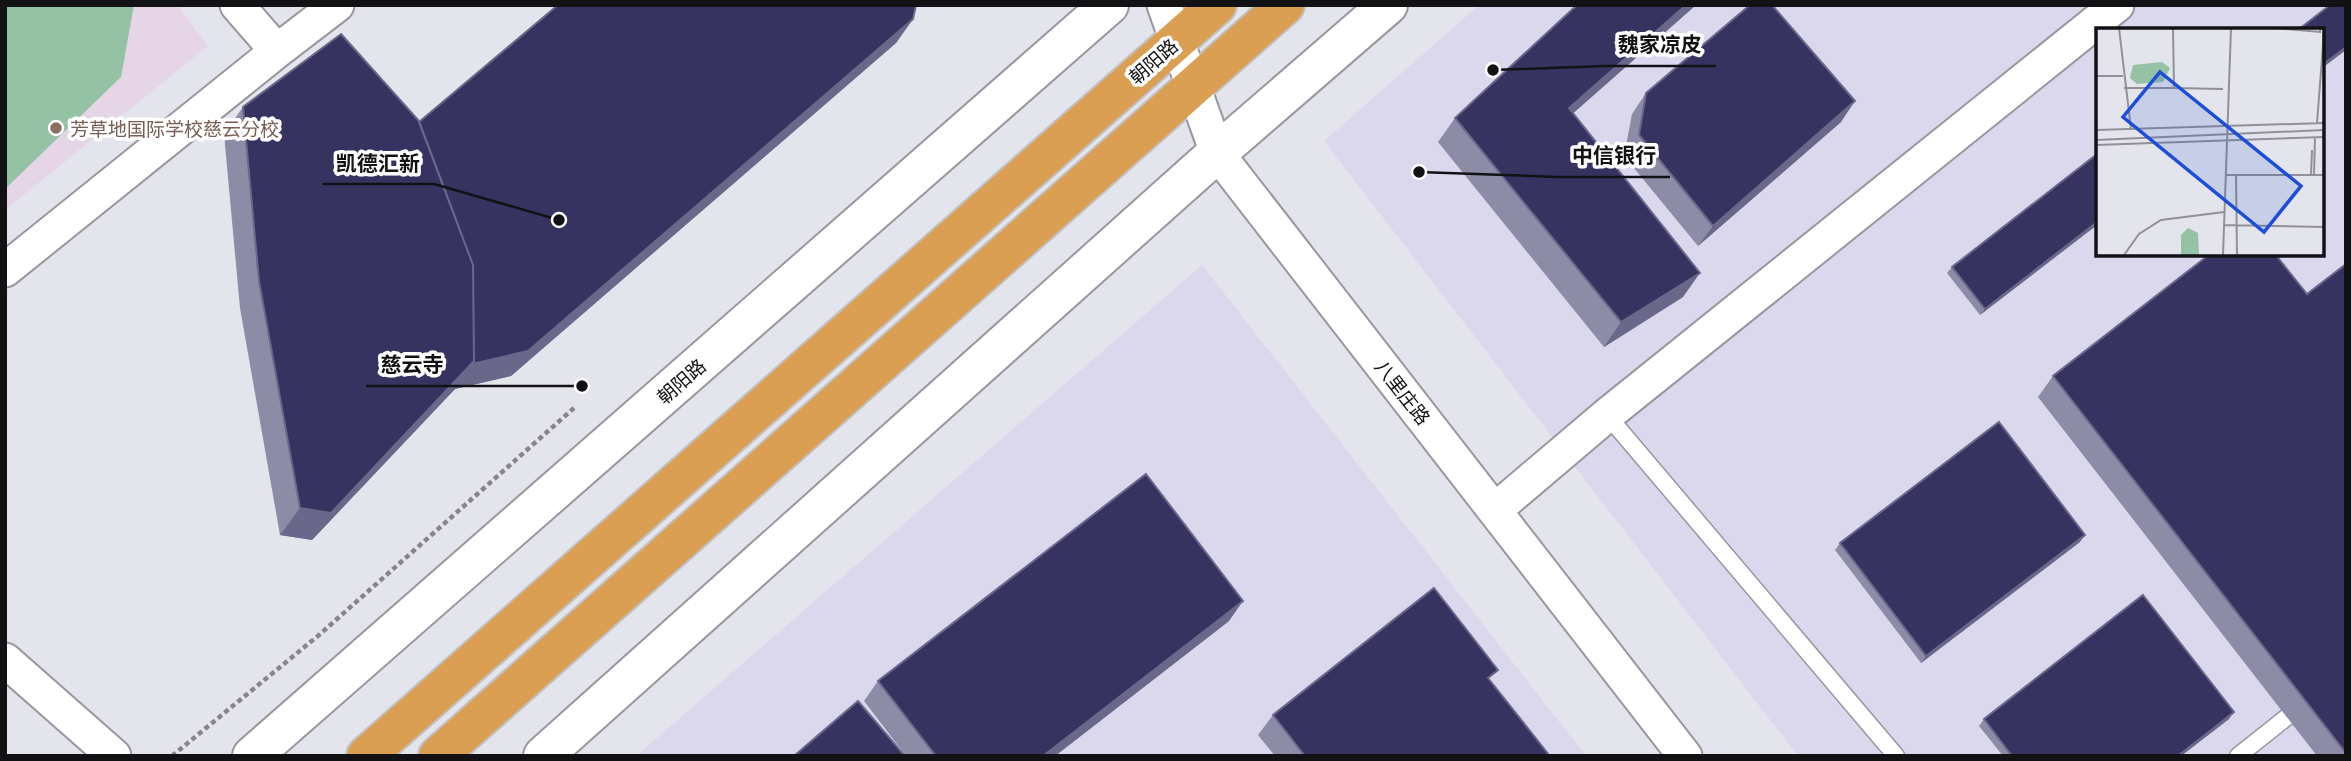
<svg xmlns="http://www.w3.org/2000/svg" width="2351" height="761" font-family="'PT Serif','Noto Sans SC',serif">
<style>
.commercial{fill:#dbd8ee;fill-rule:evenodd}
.education{fill:#e6d5e7}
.green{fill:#95c1a4}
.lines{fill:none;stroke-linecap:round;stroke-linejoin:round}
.service-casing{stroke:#97979e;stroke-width:19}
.minor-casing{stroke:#97979e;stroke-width:37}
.tertiary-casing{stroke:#97979e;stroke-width:42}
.trunk-casing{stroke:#c1c1c2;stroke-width:42}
.path{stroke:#85858a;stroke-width:4.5;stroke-dasharray:5 3.5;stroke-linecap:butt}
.service{stroke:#fff;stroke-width:16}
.minor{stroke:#fff;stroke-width:33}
.tertiary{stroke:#fff;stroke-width:38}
.trunk{stroke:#db9f53;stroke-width:38}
.wall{fill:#8d8ca6}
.shaded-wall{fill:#6a688a}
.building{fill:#363360;stroke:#6a688a;stroke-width:2}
.education-dot{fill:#8d6e63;stroke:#fff;stroke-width:2.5}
.labels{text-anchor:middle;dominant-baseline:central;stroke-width:7;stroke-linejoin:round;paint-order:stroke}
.street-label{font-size:19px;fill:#121214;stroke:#fff}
.education-label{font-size:19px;fill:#785e54;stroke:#fff;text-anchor:start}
.inset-road{fill:none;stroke:#909096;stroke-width:2}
.view{fill:#1d4ed8;fill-opacity:0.15;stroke:#1d4ed8;stroke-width:3.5}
.inset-edge{fill:none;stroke:#121214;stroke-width:3.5}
.leader{fill:none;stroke:#121214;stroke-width:2.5}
.callout-dot{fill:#121214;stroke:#fff;stroke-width:2.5}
.callout-label{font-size:21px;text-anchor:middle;font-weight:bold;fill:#121214;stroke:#fff;stroke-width:7;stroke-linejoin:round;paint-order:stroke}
</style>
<rect width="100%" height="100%" fill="#e4e4ec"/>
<path class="commercial" d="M1479,5H2346V756H1798L1324,141ZM2097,30H2321V254H2097Z
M1202,265L1586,756H636Z"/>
<path class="education" d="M5,5H177L208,46L5,210Z"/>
<path class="green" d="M5,5H134L121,77L5,189Z"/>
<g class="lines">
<defs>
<path id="service" d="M1607,415L1896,756
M2238,756L2302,705"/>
<path id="minor" d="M1164,5L1217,153L1685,756
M277,51L337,5
M5,270L277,51L237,5
M1495,510L1607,415L2117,5
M5,660L114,756"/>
<path id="tertiary" d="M252,756L1109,5
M543,756L1217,153L1388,5"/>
<path id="trunk" d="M366,756L1217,5
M438,756L1285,5"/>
</defs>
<use href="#service" class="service-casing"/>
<use href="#minor" class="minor-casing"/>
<use href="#tertiary" class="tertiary-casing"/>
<use href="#trunk" class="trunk-casing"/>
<path class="path" d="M172,756L319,635L574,408"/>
<use href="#service" class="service"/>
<use href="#minor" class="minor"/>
<use href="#tertiary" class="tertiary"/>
<use href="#trunk" class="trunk"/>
</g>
<path class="wall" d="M1696,5L1573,113L1683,297L1604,347L1438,142L1455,118Z
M913,19L896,43L511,376L455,389L312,540L280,535L240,308L224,134L243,107L419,122Z
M1646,93L1841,122L1698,246L1624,156L1632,114Z
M2097,154V225L1980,315L1947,273L1952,267Z
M2346,264V756H2317L2038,397L2053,376L2307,294Z
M2080,542L1921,663L1835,550L1840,543Z
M1229,621L1055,756H906L864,701L878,681Z
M1491,681L1548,756H1275L1258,735L1273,715Z
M1984,719H2229L2181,756H2003L1979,726Z"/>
<path class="shaded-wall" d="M1686,5H1696L1552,132L1569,108Z
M913,19L896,43L511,376L455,389L312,540L280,535L300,508L474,361Z
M2346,47V50L2321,69V66Z
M1855,101L1841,122L1698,246L1713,226Z
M2097,222V225L1980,315L1985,309Z
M1700,273L1683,297L1604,347L1621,322Z
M2085,535L2080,542L1921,663L1926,656Z
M1243,601L1229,621L1055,756H1043Z
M2234,712L2229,719L2181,756H2178Z"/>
<path class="building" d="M558,5H916L913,19L528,351L472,364L474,361L473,265L419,122Z
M1577,5H1686L1569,108L1700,273L1621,322L1455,118Z
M1750,5H1772L1855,101L1713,226L1639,135L1646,93Z
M2330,5H2346V47L2321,66V30H2298Z
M341,34L419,121L473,265L474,361L331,513L300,508L259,281L243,107Z
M2097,154V222L1985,309L1952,267Z
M2210,254H2275L2307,294L2346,264V753L2053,376Z
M1999,422L2085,535L1926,656L1840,543Z
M1146,474L1243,601L1043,756H936L878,681Z
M1434,588L1498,670L1488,678L1549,755L1305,756L1273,715Z
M2143,595L2234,712L2178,756H2012L1984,719Z
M858,701L905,756H794Z"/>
<circle class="education-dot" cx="56" cy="128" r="7"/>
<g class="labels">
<g class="street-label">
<text transform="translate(1153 61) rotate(-41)">朝阳路</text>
<text transform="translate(681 381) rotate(-41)">朝阳路</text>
<text transform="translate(1403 392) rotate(52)">八里庄路</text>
</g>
<g class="education-label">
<text x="70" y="128">芳草地国际学校慈云分校</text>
</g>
</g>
<g transform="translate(2096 28)">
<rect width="228" height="228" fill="#e4e4ec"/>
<path d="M66,34L74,40L67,54L41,56L34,50L37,37ZM92,200L102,205L103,227H85V207Z" fill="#95c1a4"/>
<path class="inset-road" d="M23,0L35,101M177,0L224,4V0M0,48H27M28,60H78L77,0M78,60L127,61M221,95L228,4M0,102L228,95M0,112L228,102M0,117L228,109M129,147H228M140,147L141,227M215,147L216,122M218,147L219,109M128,197L228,199M28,227L43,206L65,192L128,184M127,227L135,0"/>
<path class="view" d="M64,44L205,158L168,204L27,89Z"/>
<rect width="228" height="228" class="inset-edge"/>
</g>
<path class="leader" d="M1493 70L1604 66H1716M1419 172L1558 177H1670M559 220L434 184H322M582 386L457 386H366"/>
<g class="callout-dot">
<circle cx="1493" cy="70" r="7"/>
<circle cx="1419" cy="172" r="7"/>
<circle cx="559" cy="220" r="7"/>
<circle cx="582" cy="386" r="7"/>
</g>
<g class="callout-label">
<text x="1660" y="52">魏家凉皮</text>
<text x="1614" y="163">中信银行</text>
<text x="378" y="171">凯德汇新</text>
<text x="412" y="372">慈云寺</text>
</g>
<rect width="2351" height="761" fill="none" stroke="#121214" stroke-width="14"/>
</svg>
